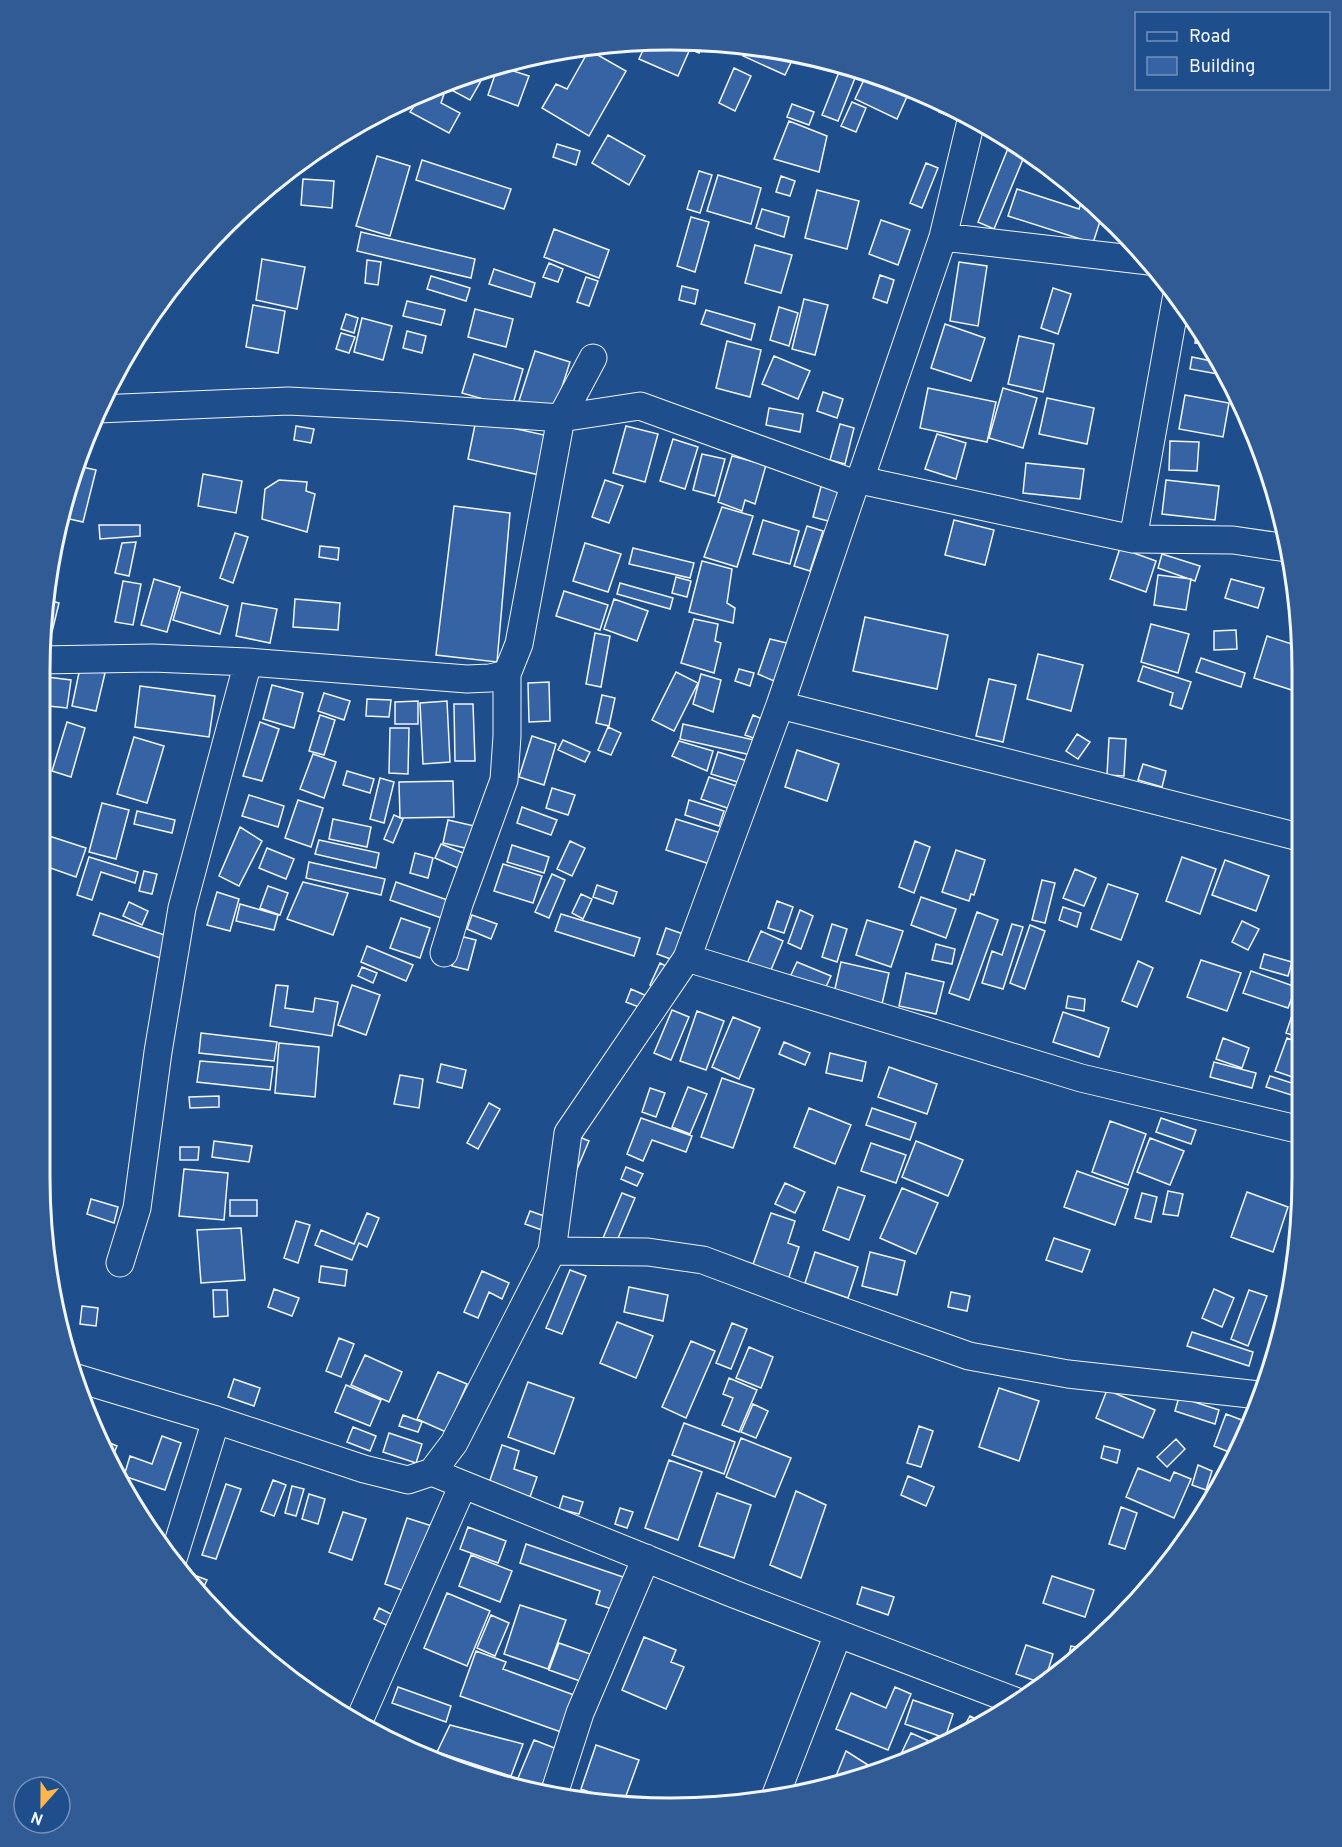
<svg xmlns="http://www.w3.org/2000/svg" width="1342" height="1847" font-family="Overpass,sans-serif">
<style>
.building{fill:#3563a3;stroke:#f2f6ff;stroke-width:1.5}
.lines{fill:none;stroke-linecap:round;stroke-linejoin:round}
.minor-casing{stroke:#f2f6ff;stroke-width:29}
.minor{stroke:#1f4e8c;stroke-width:27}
.rim{fill:none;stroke:#f2f6ff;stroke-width:3}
</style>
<rect width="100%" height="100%" fill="#1f4e8c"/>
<path class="building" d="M628,41L622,52L605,44Z
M647,41L704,43L699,53L690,49L678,76L639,59Z
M749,44L795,54L785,75L743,56Z
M589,50L626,71L589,136L542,108L556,84L567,89Z
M498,66L529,76L518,106L488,95Z
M841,67L857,73L838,121L822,115Z
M734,68L751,76L735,111L719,103Z
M868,71L910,90L897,119L855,99Z
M473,74L482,79L470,100L442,85Z
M436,87L444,94L441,103L460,113L449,133L410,112L423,93Z
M852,102L866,108L856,132L841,126Z
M942,103L962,112L959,120L939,112Z
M792,104L814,112L809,125L787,117Z
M789,121L827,136L819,172L774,159Z
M608,135L645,156L629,185L592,163Z
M1011,141L1026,152L994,229L978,222Z
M557,144L580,151L576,165L553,157Z
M377,156L410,166L390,236L356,226Z
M422,160L511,189L504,209L416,180Z
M926,163L938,168L922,208L910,203Z
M699,171L712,175L700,213L687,209Z
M718,175L761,188L751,224L707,211Z
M781,176L795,181L790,196L776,192Z
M303,179L334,181L332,208L301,205Z
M1017,189L1079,209L1084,193L1103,212L1093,243L1008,216Z
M817,190L859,201L847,249L805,238Z
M762,209L789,217L784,237L756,228Z
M691,217L709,222L695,272L677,266Z
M881,220L910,230L898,265L869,254Z
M554,229L609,250L599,278L544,257Z
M1120,230L1129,240L1118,238Z
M361,232L475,259L471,278L357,251Z
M755,245L792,255L781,293L745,283Z
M262,259L305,267L297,309L256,300Z
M367,260L381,262L378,285L365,283Z
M959,262L987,266L978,326L950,321Z
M549,263L563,269L558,282L543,277Z
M494,269L535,283L531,297L489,284Z
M880,275L894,280L887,303L873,298Z
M431,276L470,288L466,301L427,289Z
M586,277L598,281L589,306L577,302Z
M682,286L698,290L695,304L679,300Z
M1053,288L1071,294L1058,334L1041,328Z
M804,299L828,305L815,355L792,349Z
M407,301L445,310L441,325L403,316Z
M253,305L285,311L278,353L246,347Z
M779,307L798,313L789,346L770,340Z
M475,309L513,319L506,347L468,337Z
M706,310L755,324L751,340L701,324Z
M346,314L358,318L354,333L341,329Z
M362,318L392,326L383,360L354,352Z
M945,324L985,338L971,381L931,368Z
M1197,329L1206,344L1195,343Z
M407,331L426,336L422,353L403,348Z
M341,333L355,337L349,353L336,349Z
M1019,336L1054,344L1043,392L1008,384Z
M727,341L761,350L750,397L716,388Z
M535,351L570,362L554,412L519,401Z
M474,354L523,369L512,407L462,393Z
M774,356L810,371L798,399L762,384Z
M1192,357L1216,362L1223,375L1190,369Z
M928,388L996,402L987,442L920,428Z
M1003,388L1037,398L1023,448L989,438Z
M823,392L843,399L837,418L817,411Z
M1185,395L1229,403L1223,437L1179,429Z
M1047,398L1094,408L1087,444L1039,434Z
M769,408L803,414L800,432L766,425Z
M476,420L553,437L544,476L468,459Z
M840,424L854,428L845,464L830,460Z
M296,426L314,429L311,443L294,440Z
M626,426L658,434L645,482L613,473Z
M937,434L966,443L956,479L925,469Z
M673,439L698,447L685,489L660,481Z
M1170,441L1199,442L1197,471L1169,470Z
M702,454L725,459L715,496L693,490Z
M732,456L766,465L755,504L745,500L742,511L718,502Z
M1026,463L1084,469L1080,499L1023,493Z
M78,466L96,470L83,522L65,518Z
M203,474L242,481L236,513L198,506Z
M823,479L842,484L832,522L813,517Z
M279,480L307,482L306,491L315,494L307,532L262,519L265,489Z
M605,480L623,486L609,523L592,517Z
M1166,480L1219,486L1215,520L1162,514Z
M454,506L510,513L497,662L436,655Z
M722,507L753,516L737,567L704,557Z
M763,520L799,531L790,564L753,554Z
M954,520L994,530L985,565L945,555Z
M99,525H140V536L100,539Z
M807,526L823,531L810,571L794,566Z
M235,533L248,537L233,583L220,578Z
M136,542L129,576L115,573L122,543Z
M585,543L621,554L608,592L573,581Z
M320,546L339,548L338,560L319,557Z
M633,548L694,563L690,578L629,564Z
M1120,548L1156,561L1146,592L1110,579Z
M1162,554L1200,566L1195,581L1158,568Z
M702,561L732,569L727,603L735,608L733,623L689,612Z
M1158,575L1191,579L1186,610L1154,605Z
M676,577L691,581L687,597L672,593Z
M154,579L180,587L167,632L141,625Z
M1231,579L1264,588L1258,608L1225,598Z
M123,581L141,584L133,625L115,622Z
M620,583L673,598L670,609L617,594Z
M564,591L608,605L600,630L556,616Z
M181,592L228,606L220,634L173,620Z
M295,599L340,603L338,630L293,627Z
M614,599L648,611L637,641L604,629Z
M48,600L59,603L52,632L44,631Z
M242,603L277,609L270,643L236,636Z
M865,617L948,635L937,689L853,671Z
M694,619L718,624L715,641L721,643L714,673L681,663Z
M1151,624L1189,634L1178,673L1141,662Z
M1236,630L1237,649L1214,650V631Z
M595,633L610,636L601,687L586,684Z
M1267,636L1298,646V692L1254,678Z
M770,639L787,643L774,681L758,674Z
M1038,654L1083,665L1071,711L1027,699Z
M1201,658L1245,673L1241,687L1196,672Z
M1143,666L1191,682L1182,709L1170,705L1173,693L1138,681Z
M80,668L105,673L96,711L72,706Z
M739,669L754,673L750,686L735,681Z
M676,672L698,683L674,731L652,720Z
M701,674L721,680L713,712L693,704Z
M39,676L71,680L67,708L39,705Z
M989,679L1016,685L1003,742L976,736Z
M549,682L550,721L529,722L528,683Z
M272,685L303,693L294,728L263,719Z
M140,686L215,696L209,737L135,727Z
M324,693L350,701L344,720L318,711Z
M602,695L615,698L609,726L596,723Z
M367,699L391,700L389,717L366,716Z
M418,701V724H395V702Z
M447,701L450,762L423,764L420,703Z
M454,704H473L475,761H455Z
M320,715L335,720L324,755L309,751Z
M753,715L767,721L759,740L745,735Z
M67,722L85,728L71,777L52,771Z
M260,722L279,729L262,781L243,776Z
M683,724L754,740L751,755L680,739Z
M608,727L621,733L611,755L598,750Z
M390,728H409L408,774L389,773Z
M1077,734L1090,742L1078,759L1066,751Z
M532,736L556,744L544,785L519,777Z
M134,737L164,746L147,803L117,794Z
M1109,738L1126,739L1124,776L1107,775Z
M563,740L590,752L585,762L558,750Z
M679,741L713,751L707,771L672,756Z
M797,750L839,764L827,801L785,787Z
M718,752L751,762L744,784L711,774Z
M313,754L336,762L324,798L300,789Z
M1143,764L1166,771L1162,787L1138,780Z
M347,771L374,779L370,793L343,785Z
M709,777L740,787L733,810L701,799Z
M380,778L394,782L384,823L370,819Z
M453,781L454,817L400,818L399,782Z
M552,788L575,795L568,815L546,808Z
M1299,792V814L1295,813Z
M249,795L284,806L278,827L242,816Z
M298,800L323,808L311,847L285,838Z
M689,800L724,811L719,826L685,815Z
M102,803L129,810L116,859L89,852Z
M522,807L557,820L551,835L517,823Z
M137,811L175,820L172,833L134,824Z
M394,815L403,819L393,843L384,839Z
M333,819L371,827L367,847L329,839Z
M676,819L724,834L713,865L666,850Z
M448,820L479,827L474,850L443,843Z
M240,827L262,841L239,886L219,876Z
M43,834L86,848L76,877L39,864V845Z
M319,840L379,853L376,868L315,854Z
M570,841L585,848L572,876L557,869Z
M915,841L930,847L914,893L899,887Z
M441,844L473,857L467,872L435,858Z
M512,845L549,857L544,873L507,862Z
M267,848L294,859L286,879L259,868Z
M956,850L985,860L974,895L971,894L969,901L942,892Z
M415,853L433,858L428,878L410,873Z
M89,857L138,872L135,883L101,872L92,900L77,895Z
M1182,857L1216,869L1200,914L1166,901Z
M1225,860L1269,876L1256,911L1212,895Z
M309,862L385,879L381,895L306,878Z
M503,864L542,876L533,903L494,891Z
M1075,869L1096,878L1084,906L1063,898Z
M144,871L157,874L152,894L139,891Z
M552,874L565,880L549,918L535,912Z
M1042,880L1055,883L1045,923L1032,920Z
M303,882L348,893L333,935L287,919Z
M396,882L456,903L450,921L390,900Z
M1108,884L1138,894L1121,940L1091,929Z
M597,885L617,892L613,904L593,897Z
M268,886L288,893L280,915L260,908Z
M217,892L239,899L230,931L207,925Z
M581,894L592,899L583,919L572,913Z
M921,897L956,909L946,938L911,925Z
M777,901L793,907L784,933L768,928Z
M129,902L148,911L142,925L123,916Z
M240,904L278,915L274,930L236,921Z
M1063,907L1081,913L1077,927L1059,920Z
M800,910L813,916L801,949L788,943Z
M977,912L998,920L969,1000L949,993Z
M100,913L179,940L172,962L93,935Z
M561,914L640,938L634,956L555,931Z
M472,915L497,924L491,939L467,929Z
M401,918L430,928L420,958L390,948Z
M867,920L903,931L891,967L856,955Z
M1242,921L1259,929L1248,950L1232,942Z
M832,924L847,929L837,962L822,957Z
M1012,924L1023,927L1003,989L982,983L992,951L1002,955Z
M1030,925L1045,931L1025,989L1010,983Z
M666,928L686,935L676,961L657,954Z
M761,931L783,941L768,977L745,968Z
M460,936L476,940L468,970L452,966Z
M936,944L955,949L952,964L932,960Z
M367,946L413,965L406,981L361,962Z
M1264,954L1292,962L1288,976L1260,968Z
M1201,960L1241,973L1227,1011L1187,997Z
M1138,961L1153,968L1137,1007L1122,1001Z
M797,962L831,976L824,991L790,977Z
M841,962L889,973L882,1004L834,993Z
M660,963L670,968L661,990L650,985Z
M362,967L377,973L373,983L358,976Z
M1251,971L1296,987L1288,1008L1243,993Z
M906,973L944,982L936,1014L899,1006Z
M276,985L288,986L285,1008L313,1012L315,998L338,1002L332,1036L270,1026Z
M352,985L380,995L366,1035L338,1025Z
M631,989L649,997L644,1009L626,1002Z
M1300,992V1038L1286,1033Z
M1068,996L1085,999L1084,1011L1066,1008Z
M672,1010L689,1017L671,1060L654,1053Z
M697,1011L724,1021L706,1070L680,1061Z
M1063,1012L1109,1028L1099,1057L1053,1042Z
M733,1017L760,1028L739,1079L712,1067Z
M201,1033L277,1042L274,1061L199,1053Z
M1223,1038L1249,1048L1242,1068L1216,1059Z
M1287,1038L1300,1043L1301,1080L1275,1071Z
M784,1042L810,1053L805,1065L779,1054Z
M279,1043L319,1047L315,1097L275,1093Z
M830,1053L866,1062L862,1081L826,1073Z
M200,1061L273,1067L270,1090L197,1082Z
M1214,1062L1256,1073L1252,1088L1210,1077Z
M441,1064L466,1070L462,1088L437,1082Z
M889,1067L937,1084L927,1114L878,1097Z
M400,1075L423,1079L419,1108L394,1104Z
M1270,1076L1301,1086V1098L1266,1087Z
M722,1078L754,1089L733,1148L701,1137Z
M688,1087L707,1094L690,1134L672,1127Z
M650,1088L665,1093L656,1117L642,1112Z
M219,1096V1107L190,1108L189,1097Z
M489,1103L500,1109L478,1149L467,1143Z
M809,1108L851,1125L835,1164L794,1147Z
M872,1108L916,1123L910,1140L866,1125Z
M641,1118L692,1136L686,1152L652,1140L643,1161L627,1154Z
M1161,1118L1196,1130L1191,1144L1156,1132Z
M1110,1121L1146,1134L1128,1185L1092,1172Z
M567,1132L589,1141L577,1169L555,1159Z
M1150,1138L1184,1151L1170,1185L1137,1172Z
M214,1141L252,1146L249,1162L212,1157Z
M916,1141L963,1160L948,1196L902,1177Z
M871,1143L906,1155L896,1183L861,1171Z
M180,1147H199L198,1160H180Z
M626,1167L643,1174L637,1186L621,1179Z
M184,1169L228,1173L224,1220L179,1216Z
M1077,1171L1128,1189L1115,1225L1064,1207Z
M785,1183L805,1192L795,1213L775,1204Z
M838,1187L865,1196L849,1240L823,1230Z
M902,1188L938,1203L916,1254L880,1238Z
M1168,1191L1183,1194L1178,1216L1163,1214Z
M1247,1192L1288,1207L1273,1252L1231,1237Z
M622,1193L635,1198L616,1243L603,1238Z
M1142,1193L1157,1197L1151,1222L1135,1218Z
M91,1199L118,1207L114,1223L87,1214Z
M230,1200H257V1216H230Z
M530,1211L547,1217L542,1230L525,1224Z
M367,1213L379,1218L367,1247L359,1243L352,1260L315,1245L321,1230L354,1244Z
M771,1213L795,1221L788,1243L799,1247L787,1283L751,1270Z
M296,1221L310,1225L298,1263L284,1258Z
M241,1228L245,1280L201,1283L197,1230Z
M1054,1238L1090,1250L1082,1272L1046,1260Z
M815,1252L858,1267L848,1298L805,1283Z
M870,1252L905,1261L897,1295L862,1286Z
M321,1266L347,1270L345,1286L319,1282Z
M570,1270L586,1276L562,1334L546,1328Z
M482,1271L509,1283L502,1299L489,1292L478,1318L464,1312Z
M629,1287L668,1295L663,1321L624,1312Z
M274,1289L299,1298L292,1316L268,1307Z
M1214,1289L1234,1298L1222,1327L1202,1318Z
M213,1290H227L228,1316L214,1317Z
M1249,1290L1267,1296L1248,1346L1231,1339Z
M951,1292L970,1296L967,1311L948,1307Z
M82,1306L98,1308L96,1326L80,1324Z
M617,1322L653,1336L636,1378L600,1363Z
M732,1323L747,1329L731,1369L716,1363Z
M1192,1332L1253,1352L1249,1366L1187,1346Z
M339,1338L354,1344L341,1377L326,1371Z
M691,1341L715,1351L686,1418L662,1407Z
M749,1347L773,1357L761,1388L736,1378Z
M365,1355L402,1372L389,1402L351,1385Z
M438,1372L467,1384L446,1432L417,1419Z
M729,1378L757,1390L739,1432L722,1425L733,1398L723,1394Z
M234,1379L260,1388L254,1406L228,1397Z
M528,1382L574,1398L554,1454L508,1437Z
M346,1385L381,1400L370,1426L335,1412Z
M999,1388L1039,1401L1019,1461L979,1447Z
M1107,1390L1155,1410L1143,1438L1096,1418Z
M1179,1397L1219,1410L1215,1424L1175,1411Z
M753,1404L768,1411L756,1438L741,1432Z
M1226,1414L1247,1422L1234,1454L1214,1446Z
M403,1415L422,1422L418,1432L399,1426Z
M684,1423L735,1442L724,1474L672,1455Z
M919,1426L933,1431L921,1467L907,1463Z
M353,1427L376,1436L370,1451L347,1442Z
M389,1433L422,1444L416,1463L383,1452Z
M162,1436L181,1443L165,1490L124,1476L130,1456L152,1464Z
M98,1438L117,1446L111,1460H109Z
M741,1438L791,1458L775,1497L726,1477Z
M1176,1439L1185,1449L1167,1467L1157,1457Z
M502,1445L519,1451L514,1469L537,1477L530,1497L489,1483Z
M1104,1446L1120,1450L1117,1463L1101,1458Z
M669,1460L702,1472L678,1540L645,1528Z
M1198,1465L1212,1471L1206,1490L1192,1485Z
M1138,1468L1170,1481L1174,1472L1191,1479L1174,1518L1126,1497Z
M908,1476L934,1487L926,1506L901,1495Z
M273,1480L286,1485L274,1516L261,1511Z
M121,1482L131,1486L128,1494Z
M226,1484L241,1489L216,1559L202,1555Z
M292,1486L304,1489L296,1516L285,1513Z
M796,1491L826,1505L801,1578L770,1565Z
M717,1493L751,1505L734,1558L699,1546Z
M309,1494L325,1499L318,1524L302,1519Z
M563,1496L583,1502L579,1514L559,1509Z
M1121,1507L1137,1513L1125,1549L1109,1544Z
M620,1508L633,1512L627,1528L615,1524Z
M343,1512L366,1519L352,1560L329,1552Z
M407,1518L432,1526L410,1593L385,1584Z
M468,1527L506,1541L498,1563L460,1549Z
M526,1544L626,1578L615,1610L596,1604L600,1591L520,1563Z
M471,1555L512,1571L500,1602L459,1586Z
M194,1575L207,1580L202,1591L192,1580Z
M1052,1576L1094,1590L1085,1617L1043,1603Z
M862,1587L894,1597L888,1615L857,1604Z
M447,1593L490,1611L467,1666L424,1648Z
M520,1605L566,1620L548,1669L504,1654Z
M379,1608L399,1618L394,1629L374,1619Z
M491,1615L509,1623L495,1656L477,1648Z
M644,1637L676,1650L671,1662L684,1667L666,1709L622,1690Z
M559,1643L590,1654L580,1681L549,1670Z
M1026,1645L1053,1654L1044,1684L1016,1674Z
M1071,1646L1086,1649L1070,1664L1067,1663Z
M476,1651L506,1662L503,1669L574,1695L561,1732L460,1696Z
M1056,1667L1065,1669L1053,1679Z
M398,1687L451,1706L446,1722L392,1703Z
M895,1687L911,1694L888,1750L836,1729L851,1693L886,1708Z
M913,1700L953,1714L945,1738L905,1724Z
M970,1716L980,1721L961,1732Z
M450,1725L523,1744L511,1776L437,1752Z
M911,1733L938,1745L915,1758L902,1752Z
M534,1740L557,1749L541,1788L518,1778Z
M596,1745L639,1760L623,1804L581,1789Z
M846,1751L876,1770L834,1781Z"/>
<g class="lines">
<defs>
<path id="minor" d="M943,237L1149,261
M98,409L288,401L404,407L561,418L640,406L855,484
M860,480L1133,539L1233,540L1287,548
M1133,539L1177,294
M40,660L153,658L248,662L467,679L490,678L507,674
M780,705L1299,837
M444,953L459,904L504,780L507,736V674L519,644L561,418L593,358
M687,958L1081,1078L1301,1130
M552,1251L648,1252L703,1260L802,1297L969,1356L1068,1374L1259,1395
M120,1263L137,1208L158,1052L182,908L248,662
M73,1377L216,1420L364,1469L408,1480L432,1472L454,1443L552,1251L568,1133L687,958L780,705L855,484L860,480L943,237L972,117
M432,1472L734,1594L1015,1701
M173,1559L216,1420
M359,1721L463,1485
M553,1797L580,1713L646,1558
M775,1797L838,1634"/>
</defs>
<use href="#minor" class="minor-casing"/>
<use href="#minor" class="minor"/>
</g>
<path d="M0 0H1342V1847H0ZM671 50H671A621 621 0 0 1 1292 671V1177A621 621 0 0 1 671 1798H671A621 621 0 0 1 50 1177V671A621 621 0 0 1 671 50Z" fill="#305b95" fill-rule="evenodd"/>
<path class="rim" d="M671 50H671A621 621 0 0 1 1292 671V1177A621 621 0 0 1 671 1798H671A621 621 0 0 1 50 1177V671A621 621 0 0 1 671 50Z"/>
<rect x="1135" y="12" width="195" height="78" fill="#1f4e8c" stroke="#7391ba" stroke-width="1.5"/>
<rect x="1147" y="32" width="30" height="9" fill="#1f4e8c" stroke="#7391ba" stroke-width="1.5"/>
<text x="1189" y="42" font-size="18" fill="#f2f6ff">Road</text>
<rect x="1147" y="57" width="30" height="18" fill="#3563a3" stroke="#7391ba" stroke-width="1.5"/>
<text x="1189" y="72" font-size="18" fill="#f2f6ff">Building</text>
<g transform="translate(42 1805) rotate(201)"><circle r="28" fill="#1f4e8c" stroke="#7391ba" stroke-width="1.5"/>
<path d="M0-4.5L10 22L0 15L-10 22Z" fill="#ffb74d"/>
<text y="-9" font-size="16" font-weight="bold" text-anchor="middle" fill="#f2f6ff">N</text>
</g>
</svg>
